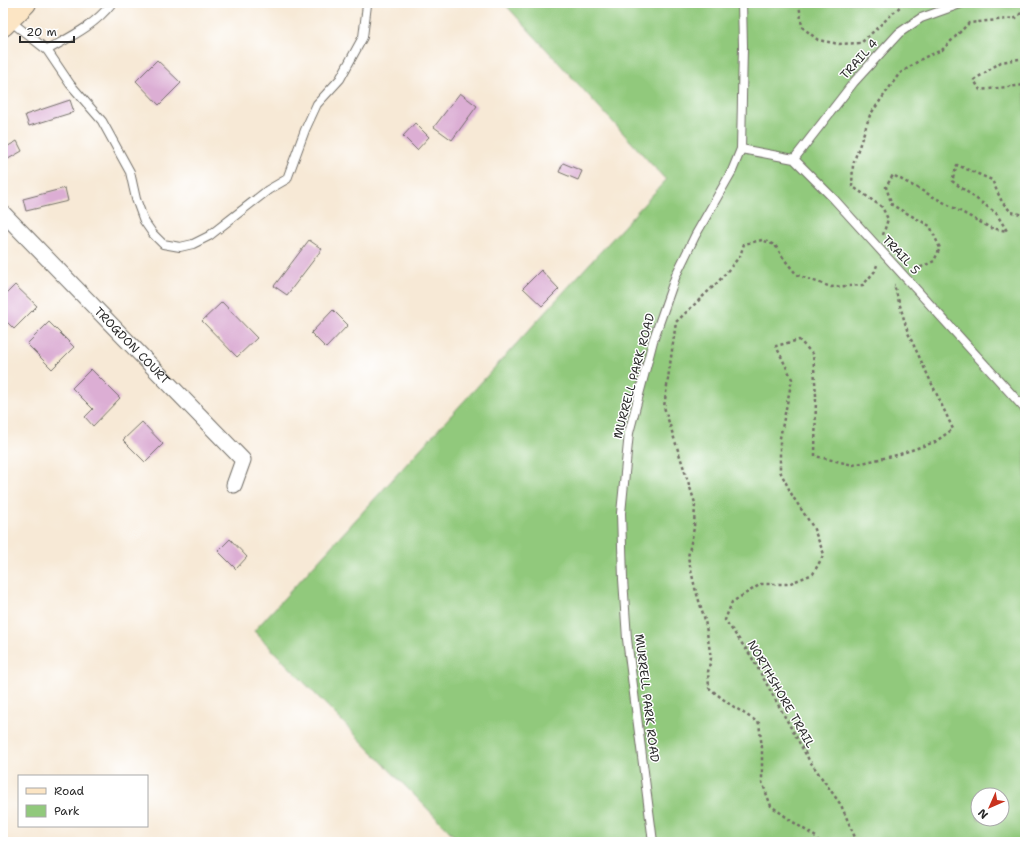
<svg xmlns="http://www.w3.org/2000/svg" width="1028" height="845" font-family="'Shantell Sans',sans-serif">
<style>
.green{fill:#91c97c;stroke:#5e7a54;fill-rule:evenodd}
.building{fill:#dcaed4}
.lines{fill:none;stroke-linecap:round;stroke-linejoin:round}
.lane-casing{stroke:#726e67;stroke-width:10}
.street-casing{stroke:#726e67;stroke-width:17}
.secondary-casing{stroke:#726e67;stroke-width:24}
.path{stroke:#726e67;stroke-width:2.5;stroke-dasharray:3 3;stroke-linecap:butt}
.lane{stroke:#fff;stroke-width:8}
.street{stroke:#fff;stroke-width:15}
.secondary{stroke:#fce5c4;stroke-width:22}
.labels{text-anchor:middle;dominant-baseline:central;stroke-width:3;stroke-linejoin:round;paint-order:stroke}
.street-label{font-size:12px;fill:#2b2b2b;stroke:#fff}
</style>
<rect width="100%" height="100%" fill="#fff"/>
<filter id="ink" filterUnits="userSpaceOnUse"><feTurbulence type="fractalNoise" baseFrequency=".025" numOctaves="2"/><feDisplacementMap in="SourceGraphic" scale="8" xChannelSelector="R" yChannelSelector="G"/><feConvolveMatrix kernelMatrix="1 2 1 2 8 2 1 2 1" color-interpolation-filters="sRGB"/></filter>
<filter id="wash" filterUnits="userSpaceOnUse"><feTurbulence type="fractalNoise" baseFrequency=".012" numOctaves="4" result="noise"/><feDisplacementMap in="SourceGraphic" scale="16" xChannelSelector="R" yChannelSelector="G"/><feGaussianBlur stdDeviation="0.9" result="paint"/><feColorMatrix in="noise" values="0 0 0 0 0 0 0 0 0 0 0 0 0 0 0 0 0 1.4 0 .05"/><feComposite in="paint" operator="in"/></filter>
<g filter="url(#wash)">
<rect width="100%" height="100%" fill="#f7e9d6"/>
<path class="green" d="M504,3H1025V842H460L254,631L666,180ZM978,795H1002V819H978Z"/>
<g id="blocks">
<path class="building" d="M157,60L181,83L159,105L136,81Z
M460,93L477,106L452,140L434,127Z
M70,100L74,112L29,126L25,115Z
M415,123L429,137L417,150L403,136Z
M17,141L22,151L3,162V149Z
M563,163L582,171L578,180L559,172Z
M65,188L68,201L26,211L23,199Z
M309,240L322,249L287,295L274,286Z
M541,270L559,289L542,306L523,288Z
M15,285L37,306L14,329L3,318V297Z
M222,302L257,338L237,357L202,321Z
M333,310L348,325L326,348L311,333Z
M49,322L74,347L52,369L27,344Z
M91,369L120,398L93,426L85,417L93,409L72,388Z
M142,422L163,444L145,462L123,440Z
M230,539L247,557L236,569L218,551Z"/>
</g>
</g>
<g filter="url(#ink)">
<use href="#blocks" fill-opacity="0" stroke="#726e67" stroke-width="1"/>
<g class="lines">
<defs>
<path id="lane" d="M9,20L47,50L70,84L102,121L130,172L136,199L144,221L153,234L163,244L180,247L193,244L209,236L268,190L287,179L305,130L317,104L340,79L363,37L367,5L366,3
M47,50C72,36 94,26 112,3
M741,149L794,159L834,199L1025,409
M794,159L854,82L899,33L921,18L963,3
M653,842L627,639L623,579L621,513L629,433L653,341L676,275L695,236L732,171L741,149L743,46L742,3"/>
<g id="street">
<path id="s1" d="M3,213L243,460L234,485"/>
</g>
<path id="secondary" d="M3,25L25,3"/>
</defs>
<use href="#lane" class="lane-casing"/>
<use href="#street" class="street-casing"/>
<use href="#secondary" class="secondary-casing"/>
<path class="path" d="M799,3L802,27L818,40L839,44L861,43L904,3
M1025,58L1001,62L974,80L980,90L1025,85
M883,235L888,219L882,207L852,186L853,164L870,115L899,74L923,58L942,50L969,23L1016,18L1025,9
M915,270L934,261L940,248L930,226L892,205L886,187L893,175L991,228L1007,231L996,213L952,181L957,165L992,180L1002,202L1011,212L1025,215
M819,842L816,837L793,822L771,806L762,782V748L759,723L728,703L709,688L708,672L711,658L705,620L695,588L688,557L694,528L695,503L664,407L676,322L718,282L730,268L740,256L744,244L762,240L775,245L784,259L797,275L831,287L863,285L875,271L877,265
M857,842L841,805L809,760L751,656L725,620L732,602L761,584H788L813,574L824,554L813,527L793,497L780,471V438L792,379L776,346L799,340L813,354L816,395L815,456L853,465L897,455L935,442L953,429L908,333L894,285H895"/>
<use href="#lane" class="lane"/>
<use href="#street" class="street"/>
<use href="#secondary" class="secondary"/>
</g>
</g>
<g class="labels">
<g class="street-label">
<text transform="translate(859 59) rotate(-48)">TRAIL 4</text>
<text transform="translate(901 255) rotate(47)">TRAIL 5</text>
<text stroke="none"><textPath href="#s1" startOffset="185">TROGDON COURT</textPath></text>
<text transform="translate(634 376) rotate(-75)">MURRELL PARK ROAD</text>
<text transform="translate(781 694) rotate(60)">NORTHSHORE TRAIL</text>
<text transform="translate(647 698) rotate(83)">MURRELL PARK ROAD</text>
</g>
</g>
<rect width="1028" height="845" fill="none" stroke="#fff" stroke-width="16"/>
<rect x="18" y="775" width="130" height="52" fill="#ffffff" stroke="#aaaaaa"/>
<rect x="26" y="788" width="20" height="6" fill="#fce5c4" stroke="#aaaaaa"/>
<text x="54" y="795" font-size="12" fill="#2b2b2b">Road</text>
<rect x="26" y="805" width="20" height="12" fill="#91c97c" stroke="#aaaaaa"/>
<text x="54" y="815" font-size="12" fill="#2b2b2b">Park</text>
<g transform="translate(990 807) rotate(225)"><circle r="19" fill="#ffffff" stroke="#aaaaaa"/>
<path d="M0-3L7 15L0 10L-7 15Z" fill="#c8321e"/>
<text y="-6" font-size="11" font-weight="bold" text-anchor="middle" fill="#2b2b2b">N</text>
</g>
<path d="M20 36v6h54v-6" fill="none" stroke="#2b2b2b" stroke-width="2"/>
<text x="26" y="36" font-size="12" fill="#2b2b2b" stroke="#ffffff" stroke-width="3" paint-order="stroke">20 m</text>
</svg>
